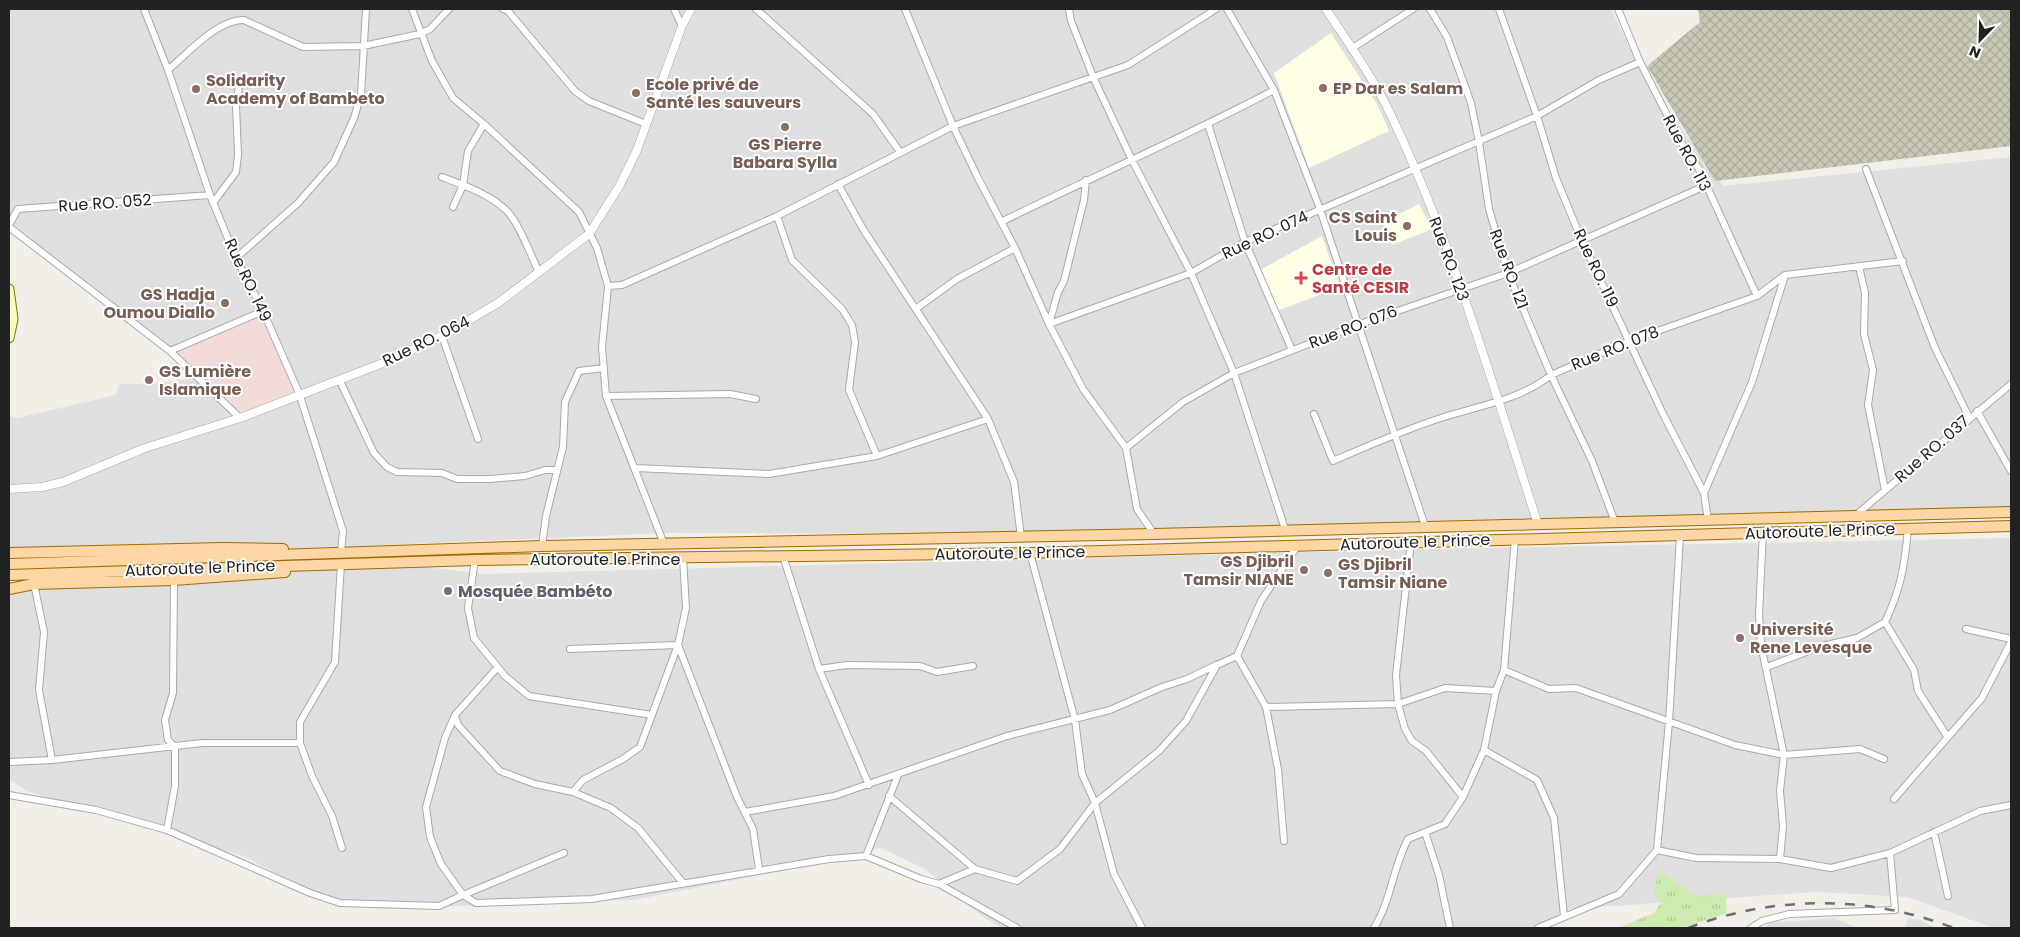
<svg xmlns="http://www.w3.org/2000/svg" width="2020" height="937" font-family="Poppins,sans-serif">
<style>
.residential{fill:#e0dfdf}
.commercial{fill:#f2dad9}
.education{fill:#ffffe5}
.construction{fill:url(#construction-cross-hatch)}
.grass{fill:url(#grass-tufts)}
.lines{fill:none;stroke-linecap:round;stroke-linejoin:round}
.minor-casing{stroke:#a9a9a9;stroke-width:8}
.tertiary-casing{stroke:#a9a9a9;stroke-width:9}
.secondary-casing{stroke:#707d05;stroke-width:11}
.primary-casing{stroke:#a06b00;stroke-width:12}
.minor{stroke:#fff;stroke-width:6}
.tertiary{stroke:#fff;stroke-width:8}
.secondary{stroke:#f7fabf;stroke-width:9}
.primary{stroke:#fcd6a4;stroke-width:10}
.rail{stroke:#707070;stroke-width:2.5;stroke-dasharray:10 10;stroke-linecap:butt}
.education-dot{fill:#8d6e63;stroke:#fff;stroke-width:2}
.health-dot{fill:#e0444e;stroke:#fff;stroke-width:2}
.worship-dot{fill:#6b7280;stroke:#fff;stroke-width:2}
.labels{text-anchor:middle;dominant-baseline:central;stroke-width:4;stroke-linejoin:round;paint-order:stroke}
.education-label{font-size:16px;font-weight:bold;fill:#785e54;stroke:#fff;text-anchor:start}
.street-label{font-size:16px;fill:#222;stroke:#fff}
.health-label{font-size:16px;font-weight:bold;fill:#be3a42;stroke:#fff;text-anchor:start}
.worship-label{font-size:16px;font-weight:bold;fill:#5b616d;stroke:#fff;text-anchor:start}
</style>
<defs>
<pattern id="construction-cross-hatch" width="8" height="8" patternUnits="userSpaceOnUse" patternTransform="scale(1.25)"><rect width="8" height="8" fill="#c7c7b4"/><path d="M0 0l8 8M0 8l8-8" fill="none" stroke="#abab9a"/></pattern>
<pattern id="grass-tufts" width="24" height="20" patternUnits="userSpaceOnUse" patternTransform="scale(1.25)"><rect width="24" height="20" fill="#cdebb0"/><path d="M3 7l-1-3M5 7V3M7 7l1-3M15 17l-1-3M17 17v-4M19 17l1-3" fill="none" stroke="#b0c997"/></pattern>
</defs>
<rect width="100%" height="100%" fill="#f2efe9"/>
<path class="residential" d="M9,9H1611L1640,70L1723,186L2011,157V510L1534,518L1000,534L668,533L29,560L9,549V416L18,418L115,395L120,384H151L187,379L183,369L164,350L9,230Z
M2011,538V928H1994L1907,897L1817,892L1570,909L1536,928H1002L983,917L925,869L881,848L806,866L633,900L403,908L335,904L243,856L110,818L27,791L9,779V597L18,588L112,580L188,585L373,561L484,574L1383,550Z
M1834,918L1858,928H1764L1769,923Z
M1909,918L1920,920L1935,928H1904Z"/>
<path class="commercial" d="M262,313L295,393L239,415L179,357L177,350Z"/>
<path class="education" d="M1331,33L1377,104L1389,131L1309,168L1274,73Z
M1419,204L1432,229L1392,245L1383,222Z
M1322,236L1340,287L1277,311L1260,270Z"/>
<path class="construction" d="M1698,9H2011V146L1715,181L1647,66L1700,22Z"/>
<path class="grass" d="M1658,870L1696,896L1726,894L1727,913L1681,928H1617L1654,913L1661,903L1654,895Z"/>
<g class="lines">
<defs>
<path id="minor" d="M144,9L168,70L210,195L236,258L263,311L299,393L343,531L341,552
M412,9L432,61L453,98L484,124L579,212L597,248L608,286L602,347L606,396L664,544
M503,9L508,11L575,91L589,101L646,124
M674,9L682,26
M756,9L873,114L900,152
M905,9L953,126L978,178L1015,248L1049,324L1083,389L1126,448L1137,509L1154,534
M1069,9L1071,21L1094,79L1131,158L1191,273L1234,373L1285,529
M1227,9L1274,90L1320,209L1425,526
M1430,9L1447,37L1471,103L1479,142L1489,209L1508,273L1551,375L1592,461L1615,522
M1499,9L1537,116L1556,178L1582,241L1664,416L1704,493L1708,520
M1618,9L1640,62L1681,142L1699,169L1757,296
M1351,49L1413,9
M168,70C188,53 218,19 244,20L303,47L363,46L420,34L430,29L449,9
M1208,124L1245,242L1292,350
M1866,169L1935,348L1969,417
M442,177C463,185 490,194 507,211C520,225 530,254 539,272
M838,184L863,229L988,419L1014,482L1021,537
M213,203L236,172L238,155L236,105L240,80
M453,207L463,185L468,151L484,124
M777,216L792,260L842,309L852,325L855,342L849,390L877,456
M1001,222C1092,177 1185,137 1274,90
M9,225L18,209L210,195
M9,227L170,351L240,418
M236,258L298,203L334,162L354,118L361,95L366,9
M1859,266L1865,293L1864,334L1873,370L1868,405L1885,490
M608,286L622,285L777,216L953,126L1128,65L1216,9
M917,308L957,279L1015,248
M1049,324L1191,273L1245,242L1537,116L1599,80L1640,62
M1049,324L1058,292L1064,281L1084,200L1086,180
M442,336L478,439
M170,351L263,311
M339,379L374,453L387,467L397,472L442,473L457,479H490L525,476L545,470H557
M606,396L730,394L756,399
M1977,411L2011,471
M1314,414L1333,461C1370,445 1406,429 1444,417C1481,405 1520,400 1551,375L1629,341L1757,296L1785,275L1903,261
M1126,448L1183,402L1234,373L1360,324L1508,273L1705,186
M636,468L769,474L877,456L988,419
M1704,493L1752,382L1785,275
M1856,515L2011,384
M1763,531L1759,614L1761,645L1784,755L1780,791L1783,826L1780,859
M542,546L546,516L563,447L565,402L579,371L604,368
M1030,553L1075,720L1082,774L1095,803L1114,874L1142,928
M783,556L819,669L869,785
M475,560L468,608L474,638L505,676L529,696L652,715
M341,564L335,662L300,722V743L312,776L332,816L342,848
M34,584L44,632L39,690L52,760
M1885,622C1901,589 1905,564 1908,528
M1966,629L2011,639
M570,649L678,645L737,797L753,829L759,869
M1237,656L1266,707L1278,769L1284,841
M1767,667L1822,646L1857,638L1885,622L1914,670L1918,691L1947,736
M497,668L455,715L445,738L426,807L430,837L441,864L463,895L564,853
M819,669L847,665L920,666L937,672L973,666
M1504,670L1549,689L1576,688L1735,745L1784,755L1860,749L1884,759
M1266,707L1398,704L1396,675L1411,542
M455,715L458,725L500,771L535,784L573,792
M1484,750L1537,780L1554,818L1564,916
M9,762L52,760L202,743H300
M9,795L96,810L167,830L310,893L340,903L439,906L463,895L476,903L592,899L829,859L866,856L921,879L939,884L975,869
M889,796L975,869L1017,881L1060,849L1095,803L1159,751L1186,721L1217,665L1237,656L1261,601L1298,545
M1463,797L1426,751L1412,741L1405,729L1398,704L1445,688L1496,691
M1894,799L1982,698L2011,642
M745,812L834,796L1007,736L1110,710L1162,687L1187,679L1216,665
M167,830L175,786V747L168,740L165,720L173,693L174,580
M1425,832L1439,875L1450,928
M1934,832L1948,896
M1657,850L1696,858L1780,859L1831,868L1890,853L1980,811L2011,805
M866,856L898,775
M683,883L638,828L611,808L573,792L583,780L623,759L640,747L678,645L686,608L683,558
M939,884L1017,928
M1374,928C1391,901 1393,867 1408,839L1445,824L1463,797L1484,750L1496,691L1504,670L1515,539
M1538,928L1619,894L1657,850L1669,722L1680,536
M1751,928L1762,921L1789,914L1895,910L1890,853"/>
<path id="tertiary" d="M1326,9C1346,40 1369,71 1386,105C1451,237 1492,384 1538,524
M9,489L42,487L63,482L145,448L240,418L383,363L442,336L498,303L589,234L620,185L637,150L682,26L691,9"/>
<path id="secondary" d="M9,289L13,319L9,338"/>
<path id="primary" d="M9,553L223,548L283,549
M9,564L542,546L1154,534L2011,512
M9,575L475,560L1030,553L2011,526
M9,589L34,584L174,580L285,572"/>
</defs>
<use href="#minor" class="minor-casing"/>
<use href="#tertiary" class="tertiary-casing"/>
<use href="#secondary" class="secondary-casing"/>
<use href="#primary" class="primary-casing"/>
<use href="#minor" class="minor"/>
<use href="#tertiary" class="tertiary"/>
<use href="#secondary" class="secondary"/>
<use href="#primary" class="primary"/>
<path class="rail" d="M1688,928C1773,895 1869,895 1954,928"/>
</g>
<g class="education-dot">
<circle cx="1323" cy="88" r="5"/>
<circle cx="196" cy="89" r="5"/>
<circle cx="636" cy="93" r="5"/>
<circle cx="785" cy="127" r="5"/>
<circle cx="1407" cy="226" r="5"/>
<circle cx="225" cy="303" r="5"/>
<circle cx="149" cy="380" r="5"/>
<circle cx="1304" cy="570" r="5"/>
<circle cx="1328" cy="573" r="5"/>
<circle cx="1740" cy="638" r="5"/>
</g>
<path class="health-dot" d="M1298.5 270.5h5v5h5v5h-5v5h-5v-5h-5v-5h5z"/>
<circle class="worship-dot" cx="448" cy="591" r="5"/>
<g class="labels">
<g class="education-label">
<text x="206" y="80">Solidarity<tspan x="206" dy="18">Academy of Bambeto</tspan></text>
<text x="646" y="84">Ecole privé de<tspan x="646" dy="18">Santé les sauveurs</tspan></text>
<text x="1333" y="88">EP Dar es Salam</text>
<text x="785" y="144" text-anchor="middle">GS Pierre<tspan x="785" dy="18">Babara Sylla</tspan></text>
<text x="1397" y="217" text-anchor="end">CS Saint<tspan x="1397" dy="18">Louis</tspan></text>
<text x="215" y="294" text-anchor="end">GS Hadja<tspan x="215" dy="18">Oumou Diallo</tspan></text>
<text x="159" y="371">GS Lumière<tspan x="159" dy="18">Islamique</tspan></text>
<text x="1294" y="561" text-anchor="end">GS Djibril<tspan x="1294" dy="18">Tamsir NIANE</tspan></text>
<text x="1338" y="564">GS Djibril<tspan x="1338" dy="18">Tamsir Niane</tspan></text>
<text x="1750" y="629">Université<tspan x="1750" dy="18">Rene Levesque</tspan></text>
</g>
<g class="street-label">
<text transform="translate(1687 153) rotate(62)">Rue RO. 113</text>
<text transform="translate(105 203) rotate(-4)">Rue RO. 052</text>
<text transform="translate(1265 235) rotate(-25)">Rue RO. 074</text>
<text transform="translate(1449 259) rotate(70)">Rue RO. 123</text>
<text transform="translate(1596 268) rotate(65)">Rue RO. 119</text>
<text transform="translate(1509 269) rotate(70)">Rue RO. 121</text>
<text transform="translate(248 280) rotate(65)">Rue RO. 149</text>
<text transform="translate(1353 327) rotate(-21)">Rue RO. 076</text>
<text transform="translate(426 341) rotate(-26)">Rue RO. 064</text>
<text transform="translate(1615 348) rotate(-22)">Rue RO. 078</text>
<text transform="translate(1932 449) rotate(-41)">Rue RO. 037</text>
<text transform="translate(1820 531) rotate(-2)">Autoroute le Prince</text>
<text transform="translate(1415 542) rotate(-2)">Autoroute le Prince</text>
<text transform="translate(1010 553) rotate(-1)">Autoroute le Prince</text>
<text x="605" y="559">Autoroute le Prince</text>
<text transform="translate(200 568) rotate(-2)">Autoroute le Prince</text>
</g>
<g class="health-label">
<text x="1312" y="269">Centre de<tspan x="1312" dy="18">Santé CESIR</tspan></text>
</g>
<g class="worship-label">
<text x="458" y="591">Mosquée Bambéto</text>
</g>
</g>
<rect width="2020" height="937" fill="none" stroke="#222222" stroke-width="20"/>
<g transform="translate(1980 40) rotate(203)" stroke="#ffffff" stroke-width="4" paint-order="stroke">
<path d="M0-4L9 19L0 12L-9 19Z" fill="#222222"/>
<text y="-8" font-size="14" font-weight="bold" text-anchor="middle" fill="#222222">N</text>
</g>
</svg>
